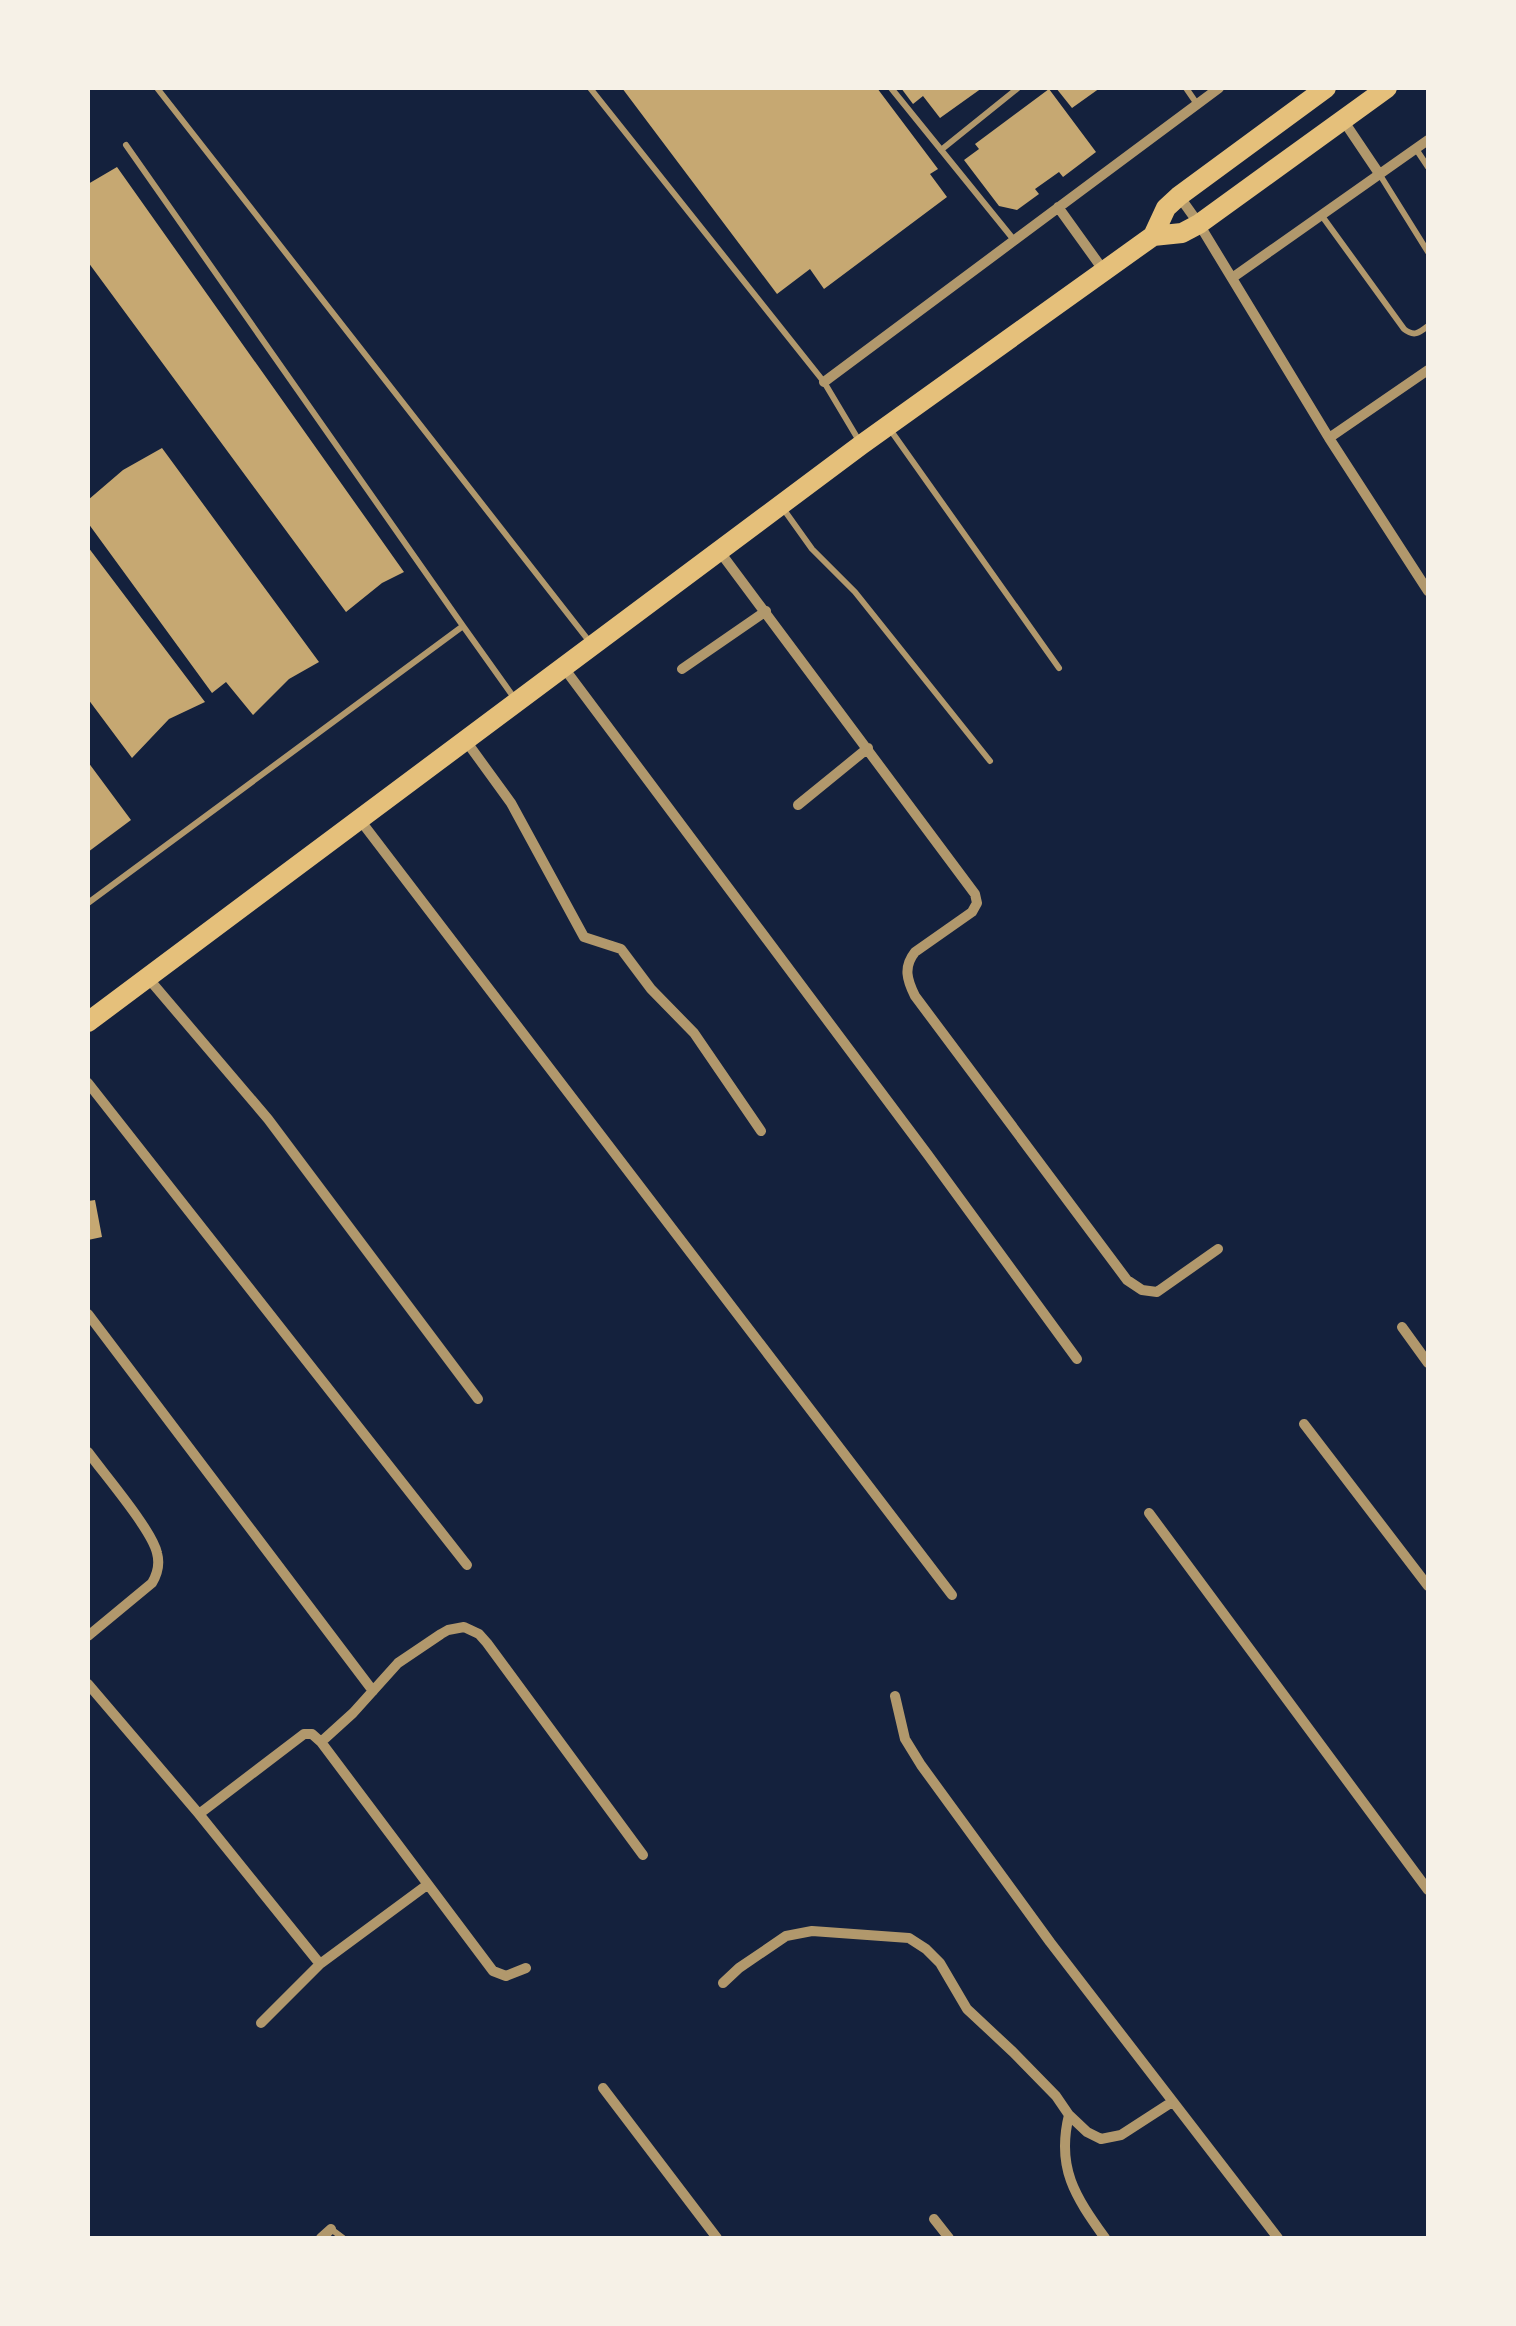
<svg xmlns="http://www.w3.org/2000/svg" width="1516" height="2326" font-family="'IBM Plex Sans',sans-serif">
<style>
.building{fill:#c6a872}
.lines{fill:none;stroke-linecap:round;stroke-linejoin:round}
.service{stroke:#b1986c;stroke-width:6}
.minor{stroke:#b1986c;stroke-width:10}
.primary{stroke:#e5c07b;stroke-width:20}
</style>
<rect width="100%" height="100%" fill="#14213d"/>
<path class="building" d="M622,88H877L938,169L930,174L947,197L824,289L810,269L777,294Z
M901,88H982L940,118L923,96L913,104Z
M1056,88H1100L1072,108Z
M1049,89L1096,152L1063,177L1059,172L1035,189L1039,194L1017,210L999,206L964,160L979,149L975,144Z
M117,167L404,572L382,583L346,612L88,262V184Z
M162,448L319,662L289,679L253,715L226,682L212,693L88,523V500L123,470Z
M88,547L205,702L169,719L132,758L88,699Z
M88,762L131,820L88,852Z
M95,1200L102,1237L88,1240V1201Z"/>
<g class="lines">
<path class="service" d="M157,88L589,641
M590,88L824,382L858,439
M891,88L1014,240
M1186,88L1197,104
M1416,149L1428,167
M941,150L1018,88
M1380,175L1428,252
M1322,216L1404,329C1414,337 1419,333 1428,326
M889,428L1059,668
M782,507L812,549L855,592L990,761
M463,626L515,699
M88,903L463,626L126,145
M331,2229L343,2238"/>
<path class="minor" d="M1343,120L1380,175
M1179,196L1199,224L1329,438L1428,591
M1058,207L1104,271
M1232,278L1428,140
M824,382L1219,88
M1329,438L1428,370
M720,552L975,894L977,903L972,912L915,952C903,967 907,980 915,996L1127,1280L1142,1290L1157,1292L1218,1249
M564,668L928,1155L1077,1359
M682,669L766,611
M466,741L511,803L584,937L621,949L651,989L694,1033L761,1131
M798,805L868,748
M360,820L952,1595
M148,978L268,1119L478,1399
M88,1083L467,1565
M88,1314L373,1691
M1402,1327L1428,1363
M1304,1424L1428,1586
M88,1452C104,1474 152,1530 157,1553C160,1564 158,1573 152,1583L88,1636
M1149,1513L1428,1890
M88,1684L199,1814L320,1964
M895,1696L905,1739L921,1765L1050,1942L1278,2238
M321,1742L353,1713L398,1663L441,1634L448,1630L464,1627L479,1634L487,1643L643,1855
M199,1814L304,1734H312L321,1742L493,1971L506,1976L526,1968
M723,1983L739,1968L786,1936L812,1931L909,1938L926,1949L940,1963L967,2009L1013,2052L1056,2096L1069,2115L1087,2132L1101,2139L1121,2135L1172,2102
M261,2023L320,1964L427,1885
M603,2088L717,2238
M1069,2115C1056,2168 1075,2196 1105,2238
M934,2219L949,2238
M321,2238L331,2229"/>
<path class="primary" d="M1153,236L1166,208L1179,196L1326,88
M88,1022L861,445L1153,236L1182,233L1199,224L1387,88"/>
</g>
<rect width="1516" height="2326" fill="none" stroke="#f6f1e7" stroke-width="180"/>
</svg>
